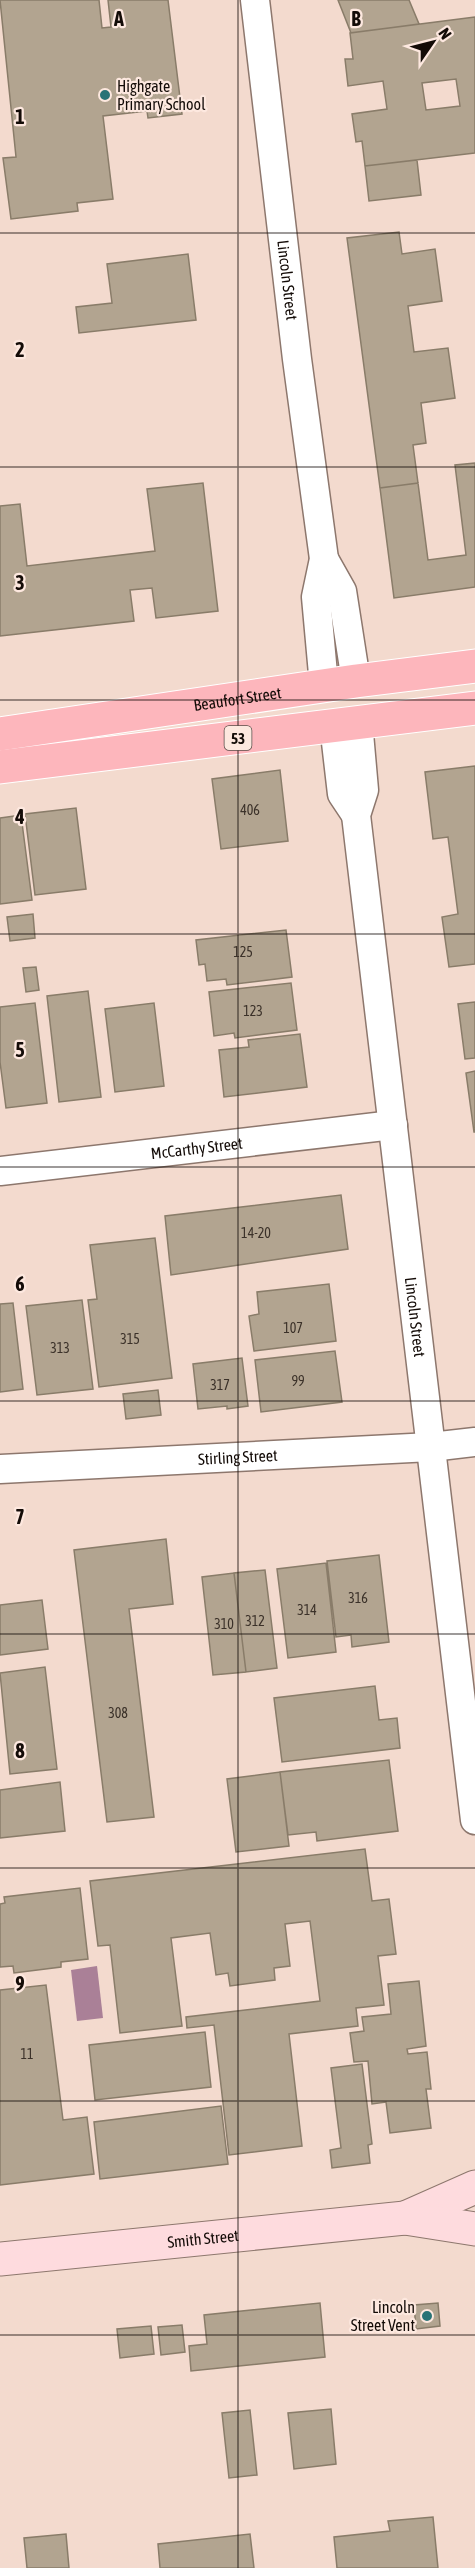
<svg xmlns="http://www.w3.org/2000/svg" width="475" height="2568" font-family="'Asap Condensed',sans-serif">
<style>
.water{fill:#aa8097}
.building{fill:#b2a490;stroke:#897c69;stroke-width:1.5;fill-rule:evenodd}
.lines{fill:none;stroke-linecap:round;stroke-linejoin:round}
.street-casing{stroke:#8d776d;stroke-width:31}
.secondary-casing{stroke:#8d776d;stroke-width:35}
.primary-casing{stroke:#fff;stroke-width:35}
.street{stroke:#fff;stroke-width:28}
.secondary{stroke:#fedbde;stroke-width:33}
.primary{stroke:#fdb6bc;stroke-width:33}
.grid{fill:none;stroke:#130b07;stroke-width:1.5;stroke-opacity:0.55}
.poi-dot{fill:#297376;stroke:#fde8df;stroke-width:2}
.labels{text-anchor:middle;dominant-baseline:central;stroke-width:4.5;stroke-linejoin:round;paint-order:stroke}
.number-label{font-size:14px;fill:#3b3129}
.shield{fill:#fde8df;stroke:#594d48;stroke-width:1.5}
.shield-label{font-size:15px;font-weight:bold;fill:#130b07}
.poi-label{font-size:16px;fill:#130b07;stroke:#fde8df;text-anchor:start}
.street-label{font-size:16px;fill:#130b07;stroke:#fde8df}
.grid-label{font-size:20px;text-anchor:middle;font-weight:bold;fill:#130b07;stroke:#fde8df;stroke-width:4.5;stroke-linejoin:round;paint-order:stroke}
</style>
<rect width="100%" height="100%" fill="#f3dace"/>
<path class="water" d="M97,1966L103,2018L77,2021L71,1970Z"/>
<path class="building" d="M0,0H99L102,28L111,27L108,0H168L182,114L148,118L147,111L103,116L113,199L77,203L78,211L11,219L3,158L16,157Z
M338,0H409L419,24L351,33Z
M475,17V153L365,166L362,141L356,142L352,114L387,109L383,81L348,86L345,59H353L350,33ZM456,79L460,106L426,110L422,83Z
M417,160L421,195L369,201L365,166Z
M399,232L402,254L435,249L442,301L408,306L414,352L448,348L455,398L421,403L426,443L413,445L418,483L380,488L347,238Z
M188,254L196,320L79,333L76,307L112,303L107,264Z
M475,463V587L394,598L380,488L418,483L428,560L466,555L455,465Z
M203,483L218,611L156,618L152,588L130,590L134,621L0,636V506L20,504L27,566L155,551L147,489Z
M475,766V964L449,967L442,917L458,914L448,837L433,839L425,772Z
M280,770L288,841L221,849L212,779Z
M76,808L86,889L35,895L25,814Z
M21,815L32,900L0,904V818Z
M33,914L35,938L10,941L7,917Z
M286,930L292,977L227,985L226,979L207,981L205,964L199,965L196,940Z
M36,967L39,990L26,992L23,968Z
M291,983L297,1030L235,1038L234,1033L214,1036L209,992Z
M88,991L101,1097L59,1102L47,996Z
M475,1002V1058L465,1059L458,1004Z
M35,1003L47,1103L6,1108L0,1062V1007Z
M154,1003L164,1086L115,1092L105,1009Z
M300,1034L307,1087L224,1097L219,1050L249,1047L248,1040Z
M475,1071V1132H474L466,1073Z
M341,1195L348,1249L171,1275L165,1216Z
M155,1238L172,1378L99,1387L88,1300L97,1299L90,1245Z
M329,1284L336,1341L254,1351L249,1316L259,1314L257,1292Z
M82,1300L93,1389L37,1395L26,1306Z
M13,1303L23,1389L0,1392V1304Z
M335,1351L342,1402L261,1412L255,1360Z
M242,1358L248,1406L227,1409V1406L198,1409L193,1364Z
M158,1390L161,1415L126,1419L123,1394Z
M166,1539L173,1604L129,1609L154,1817L107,1822L74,1550Z
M379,1555L389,1642L352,1647L351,1635L336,1637L327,1561Z
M326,1563L336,1652L288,1658L277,1569Z
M265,1570L277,1668L246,1672L234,1573Z
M234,1573L246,1672L213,1675L202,1577Z
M42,1600L48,1649L0,1655V1605Z
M45,1667L57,1769L10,1774L0,1673Z
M375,1686L379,1720L397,1718L400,1748L282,1762L274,1698Z
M389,1760L398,1831L317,1841L316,1832L288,1835L280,1772Z
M280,1772L289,1846L236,1852L227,1779Z
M60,1782L65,1831L0,1838V1790Z
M365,1849L372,1901L389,1899L396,1954L378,1956L384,2005L356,2008L358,2026L289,2034L302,2146L229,2155L214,2025L187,2028L186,2017L320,2001L310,1921L285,1924L290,1966L274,1968L275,1980L230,1986L228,1973L216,1975L210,1933L171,1938L182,2026L120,2033L110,1945L98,1946L90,1881Z
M80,1888L88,1959L61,1962V1967L14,1973L13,1966L0,1967V1904L5,1903L4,1897Z
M419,1981L426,2046L407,2049L408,2054L427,2052L431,2089H426L431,2128L390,2133L386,2102L372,2104L368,2061L354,2062L350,2033L364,2031L362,2017L391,2014L388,1984Z
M46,1985L63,2120L87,2117L94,2174L0,2185V1990Z
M205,2032L211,2087L95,2100L89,2045Z
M362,2064L372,2144L368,2145L370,2163L332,2168L330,2150L341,2148L331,2068Z
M221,2106L228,2164L100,2179L94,2122Z
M320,2303L325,2357L191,2371L189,2346L207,2344L204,2315Z
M438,2303L440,2326L416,2329L414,2305Z
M182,2325L185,2352L161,2355L158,2327Z
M151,2326L154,2354L120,2358L117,2329Z
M331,2409L336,2464L294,2469L288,2413Z
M250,2410L257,2475L229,2478L222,2413Z
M433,2517L438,2568H337L334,2537L390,2531L388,2521Z
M66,2534L69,2568H27L24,2538Z
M250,2534L254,2568H160L158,2544Z"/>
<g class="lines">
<defs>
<g id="street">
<path id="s1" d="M255,0L297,359L324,559L316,597L324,685"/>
<path d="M324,559L342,591L356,681"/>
<path id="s2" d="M358,722L364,790L356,815L475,1820"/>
<path d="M334,725L342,794L356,815"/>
<path id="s3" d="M0,1171L393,1125"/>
<path id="s4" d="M0,1469L431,1447L475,1442"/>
</g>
<g id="secondary">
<path d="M405,2218L475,2187"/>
<path id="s5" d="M0,2259L405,2218L475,2229"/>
</g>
<g id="primary">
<path id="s6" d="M0,734L356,681L475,666"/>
<path d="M0,767L475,708"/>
</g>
</defs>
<use href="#street" class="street-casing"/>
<use href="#secondary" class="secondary-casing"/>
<use href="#primary" class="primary-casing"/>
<use href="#street" class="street"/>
<use href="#secondary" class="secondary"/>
<use href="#primary" class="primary"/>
</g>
<path class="grid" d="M238,0V2568M0,233H475M0,467H475M0,700H475M0,934H475M0,1167H475M0,1401H475M0,1634H475M0,1868H475M0,2101H475M0,2335H475"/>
<g class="poi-dot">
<circle cx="105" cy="95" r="6"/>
<circle cx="427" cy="2316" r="6"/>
</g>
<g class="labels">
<g class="number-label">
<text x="250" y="810">406</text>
<text x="243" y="952">125</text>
<text x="253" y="1011">123</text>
<text x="256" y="1233">14-20</text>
<text x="293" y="1328">107</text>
<text x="130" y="1339">315</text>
<text x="60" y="1348">313</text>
<text x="298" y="1381">99</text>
<text x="220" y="1385">317</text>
<text x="358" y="1598">316</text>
<text x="307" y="1610">314</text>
<text x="255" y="1621">312</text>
<text x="224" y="1624">310</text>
<text x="118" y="1713">308</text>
<text x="27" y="2054">11</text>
</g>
<rect class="shield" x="224.5" y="726" width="27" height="24" rx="4.5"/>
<g class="shield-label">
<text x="238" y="738">53</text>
</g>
<g class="poi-label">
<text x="117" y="86">Highgate<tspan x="117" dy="18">Primary School</tspan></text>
<text x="415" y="2307" text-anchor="end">Lincoln<tspan x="415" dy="18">Street Vent</tspan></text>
</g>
<g class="street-label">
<text stroke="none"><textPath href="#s1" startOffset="282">Lincoln Street</textPath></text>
<text stroke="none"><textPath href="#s6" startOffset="240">Beaufort Street</textPath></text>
<text stroke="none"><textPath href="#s3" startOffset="198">McCarthy Street</textPath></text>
<text stroke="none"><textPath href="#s2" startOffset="600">Lincoln Street</textPath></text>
<text stroke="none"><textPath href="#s4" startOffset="238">Stirling Street</textPath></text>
<text stroke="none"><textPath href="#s5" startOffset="204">Smith Street</textPath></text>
</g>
</g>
<g class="grid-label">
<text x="119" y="26">A</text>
<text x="356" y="26">B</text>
<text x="20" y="124">1</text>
<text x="20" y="357">2</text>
<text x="20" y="590">3</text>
<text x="20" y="824">4</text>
<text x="20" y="1057">5</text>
<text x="20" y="1291">6</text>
<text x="20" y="1524">7</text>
<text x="20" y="1758">8</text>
<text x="20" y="1991">9</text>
</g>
<g transform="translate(433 42) rotate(55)" stroke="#fde8df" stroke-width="4.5" paint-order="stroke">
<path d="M0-4.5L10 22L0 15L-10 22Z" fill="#130b07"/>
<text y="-9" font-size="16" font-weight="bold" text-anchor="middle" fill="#130b07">N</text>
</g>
</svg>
